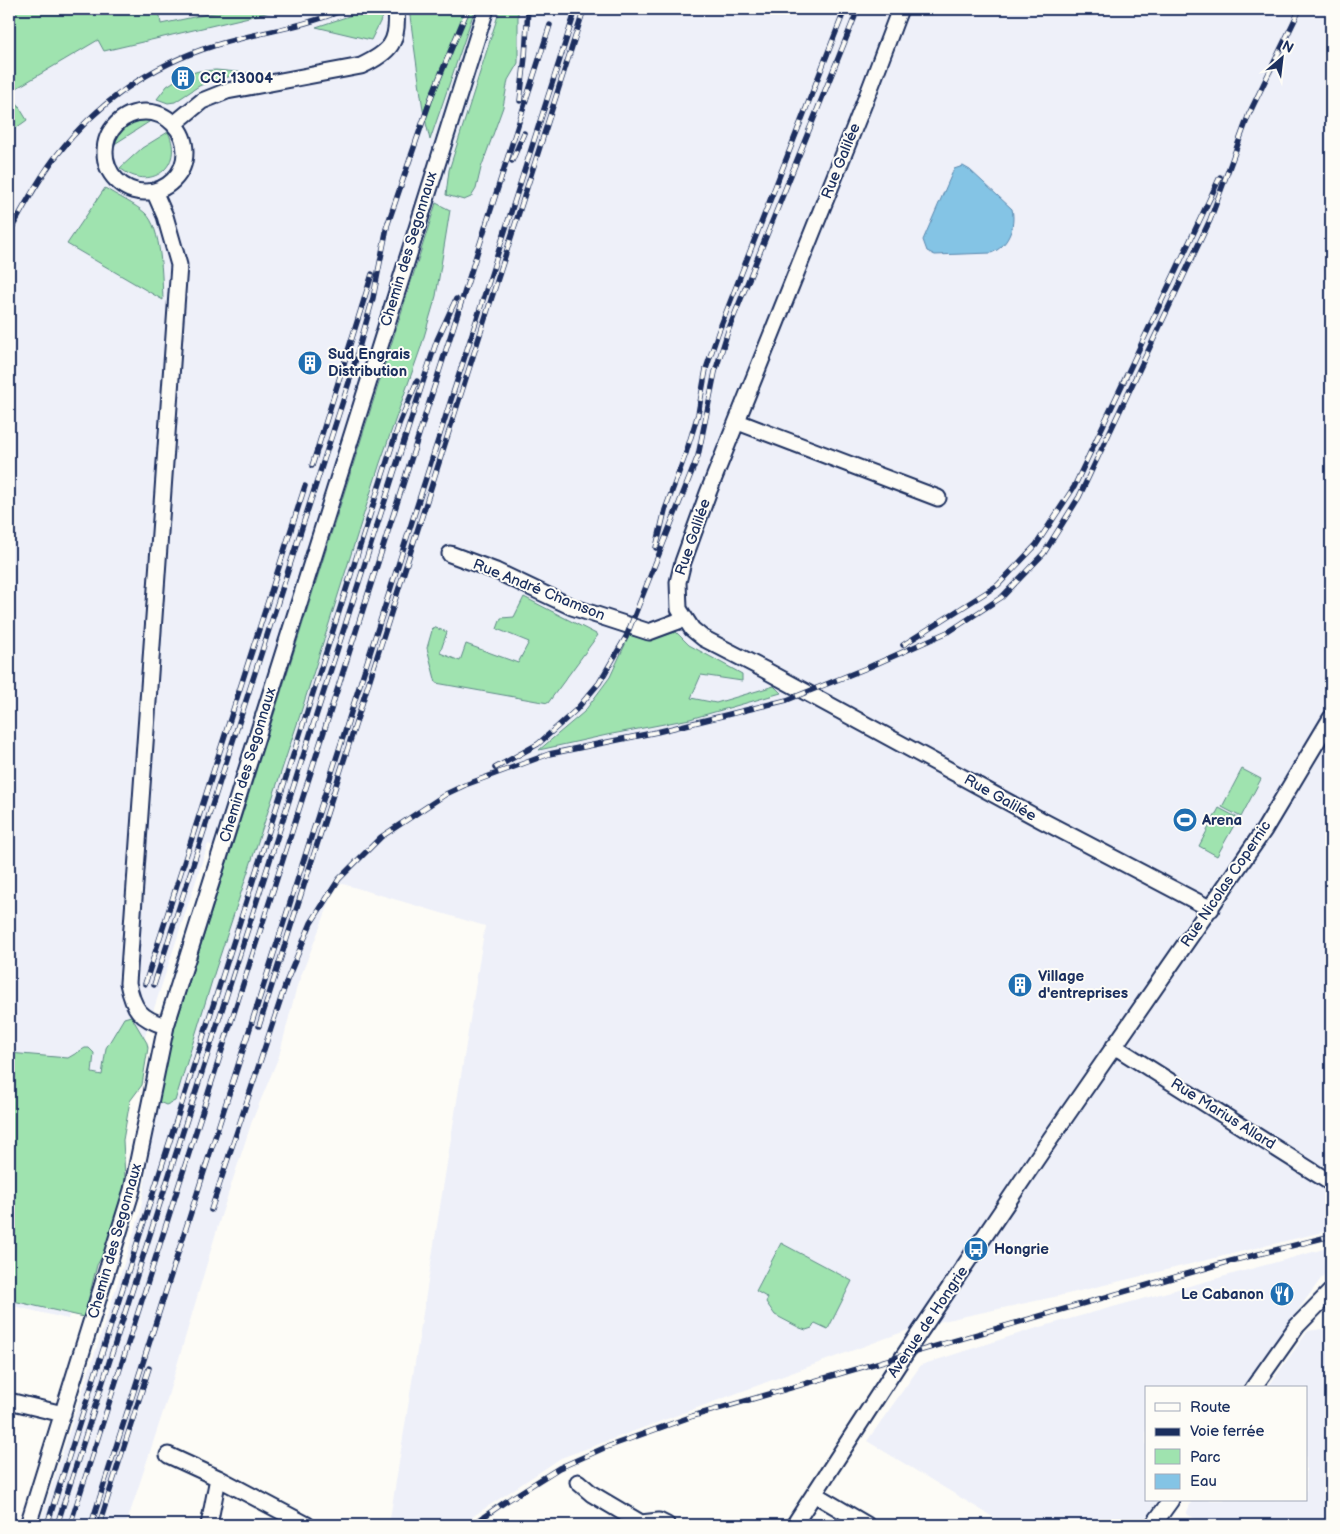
<svg xmlns="http://www.w3.org/2000/svg" width="1340" height="1534" font-family="'Balsamiq Sans',sans-serif">
<style>
.built{fill:#eef0f9}
.green{fill:#9fe3af;stroke:#5d8986}
.water{fill:#84c4e5;stroke:#5a88af}
.lines{fill:none;stroke-linecap:round;stroke-linejoin:round}
.minor-casing{stroke:#1b2f5e;stroke-width:19}
.minor{stroke:#fdfcf7;stroke-width:15}
.rail-casing{stroke:#1b2f5e;stroke-width:5.5}
.rail{stroke:#fdfcf7;stroke-width:4;stroke-dasharray:11;stroke-linecap:butt}
.labels{text-anchor:middle;dominant-baseline:central;stroke-width:4;stroke-linejoin:round;paint-order:stroke}
.poi-label{font-size:15px;font-weight:bold;fill:#1b2f5e;stroke:#fdfcf7;text-anchor:start}
.street-label{font-size:15px;fill:#1b2f5e;stroke:#fdfcf7}
</style>
<rect width="100%" height="100%" fill="#fdfcf7"/>
<filter id="ink" filterUnits="userSpaceOnUse"><feTurbulence type="fractalNoise" baseFrequency=".02" numOctaves="2"/><feDisplacementMap in="SourceGraphic" scale="10" xChannelSelector="R" yChannelSelector="G"/><feConvolveMatrix kernelMatrix="1 2 1 2 8 2 1 2 1" color-interpolation-filters="sRGB"/></filter>
<g filter="url(#ink)">
<path class="built" d="M9,9H1331V1230L1063,1295L919,1326L561,1458L460,1525H389L485,926L333,881L327,909L297,986L279,1056L252,1121L220,1219L165,1406L126,1525H39L140,1214L162,1073L228,850L208,844L126,1094L68,1319L9,1305Z
M1331,1247V1265L1241,1388H1146V1500H1159L1141,1525H1006L867,1441L921,1365L1040,1327Z
M1322,1329L1331,1333V1525H1207L1186,1514L1192,1500H1306V1388H1267L1308,1331Z"/>
<path class="green" d="M9,9H159L161,24L231,9H283L104,51L98,40L10,92L27,120L9,133Z
M365,9H383L382,18L371,40L316,27L358,13Z
M409,9H475L430,140L423,110Z
M500,9H518V63L508,80L503,107L481,168L476,189L471,197L464,200L446,195L449,170Z
M216,70L248,73L213,80L199,86L175,102L168,103L157,99L167,86L176,80L179,84L190,79L188,74L199,71Z
M143,119L152,120L113,145C119,130 126,121 143,119Z
M168,132C185,166 150,193 120,168L142,148Z
M105,188C117,196 135,204 145,213C162,228 162,278 163,300L67,244Z
M436,203L450,210L436,296L421,347L380,463L300,715L215,971L175,1101L166,1105L157,1101L166,1059L174,1030Z
M524,597L598,635L548,703L436,683L427,648L433,627L447,632L440,653L460,661L466,644L518,663L529,642L497,629L501,618L514,617Z
M676,632L689,645L742,674V681L701,675L691,698L716,703L774,686L781,693L690,719L607,735L539,750L584,712L610,677L630,634L648,640Z
M1242,769L1261,779L1241,817L1222,807Z
M1219,808L1238,818L1217,856L1199,846Z
M131,1016L147,1043L148,1048L142,1085L130,1101L123,1140L126,1196L109,1245L97,1265L84,1317L9,1300V1053L68,1058L85,1048H89L94,1053L92,1073L102,1075L106,1048L124,1018Z
M781,1243L852,1281L828,1329L815,1323L812,1328L806,1330L800,1328L775,1315L766,1302L768,1298L756,1291Z"/>
<path class="water" d="M963,166L970,170L1012,209C1016,226 1008,247 991,253L935,255L927,251L923,240L954,169Z"/>
<g class="lines">
<defs>
<path id="minor" d="M900,9L869,91L708,493L683,562L678,582L679,609L692,629L703,638L765,670L1043,821L1211,909
M105 152a40 40 0 1 1 80 0a40 40 0 1 1-80 0Z
M174,124L202,101L227,91L361,66C391,52 399,42 396,9
M154,191L165,216L179,265L128,983C133,1009 140,1019 166,1026
M738,422L938,498
M450,554L496,571L572,607L649,632L684,619
M1114,1046L1331,1183
M1253,1388L1297,1326L1331,1291
M9,1401L63,1414
M168,1455L218,1478L307,1525
M578,1482L592,1494L641,1523L659,1521L667,1525
M814,1494L867,1525
M28,1525L132,1190L166,1026L486,9
M209,1525L218,1478
M794,1525L905,1354L1042,1151L1264,830L1331,718
M1153,1525L1171,1500"/>
</defs>
<use href="#minor" class="minor-casing"/>
<use href="#minor" class="minor"/>
<defs>
<path id="rail" d="M520,101L525,57L528,9
M512,161L524,133
M386,229L432,95L468,9
M9,233C24,207 38,179 57,155C96,104 151,65 213,46C257,32 303,28 345,9
M312,466L372,274
M656,548L665,510L686,453L698,414L706,369L718,333L845,9
M903,645L998,585L1036,545L1074,487L1220,177
M495,768L538,744L576,710L599,683L626,637L698,456L715,372L728,331L858,9
M145,984L305,486
M154,985L351,376L373,298L388,222
M259,1026L584,9
M211,1210L287,980L311,923L339,879L381,837L446,794L465,785L549,754L657,732L787,700L869,667L950,631L1002,597L1044,553L1079,497L1210,220L1249,114L1300,9
M47,1525L399,424L417,381
M57,1525L422,385L437,340L456,299
M70,1525L550,25
M91,1525L576,9
M99,1525L149,1368
M472,1525L505,1502L559,1468L604,1448L693,1416L1231,1261L1331,1236"/>
</defs>
<use href="#rail" class="rail-casing"/>
<use href="#rail" class="rail"/>
</g>
</g>
<defs>
<symbol id="building-disc" viewBox="-11 -11 22 22"><circle r="9.5" fill="#1f6fb2" stroke="#fdfcf7"/><path d="M-4-6H4V6H1V3H-1V6H-4ZM-2.5-4.3h1.7v1.8h-1.7ZM.8-4.3h1.7v1.8H.8ZM-2.5-1h1.7V.8h-1.7ZM.8-1h1.7V.8H.8Z" fill="#fff"/></symbol>
<symbol id="stadium-disc" viewBox="-11 -11 22 22"><circle r="9.5" fill="#1f6fb2" stroke="#fdfcf7"/><path d="M0-5a6.5 5 0 1 0 0 10a6.5 5 0 1 0 0-10ZM-3.5-1.8h7v3.6h-7Z" fill="#fff"/></symbol>
<symbol id="bus-disc" viewBox="-11 -11 22 22"><circle r="9.5" fill="#1f6fb2" stroke="#fdfcf7"/><path d="M-5-6H5V4H4V6H2V4H-2V6H-4V4H-5ZM-3.5-4V0h7V-4ZM-3.5 1.2v1.5H-2V1.2ZM2 1.2v1.5H3.5V1.2Z" fill="#fff"/></symbol>
<symbol id="restaurant-disc" viewBox="-11 -11 22 22"><circle r="9.5" fill="#1f6fb2" stroke="#fdfcf7"/><path d="M-5-6h1v4h1v-4h1v4h1v-4h1v5L-1.5 .5V6h-2V.5L-5-1ZM5-6V6H3V1.5H1.5Q1.5-4 5-6Z" fill="#fff"/></symbol>
</defs>
<g fill-rule="evenodd">
<use href="#building-disc" x="169" y="64" width="28" height="28"/>
<use href="#building-disc" x="296" y="349" width="28" height="28"/>
<use href="#stadium-disc" x="1171" y="806" width="28" height="28"/>
<use href="#building-disc" x="1006" y="971" width="28" height="28"/>
<use href="#bus-disc" x="962" y="1235" width="28" height="28"/>
<use href="#restaurant-disc" x="1268" y="1280" width="28" height="28"/>
</g>
<g class="labels">
<g class="poi-label">
<text x="200" y="78">CCI 13004</text>
<text x="328" y="354">Sud Engrais<tspan x="328" dy="17">Distribution</tspan></text>
<text x="1202" y="820">Arena</text>
<text x="1038" y="976">Village<tspan x="1038" dy="17">d'entreprises</tspan></text>
<text x="994" y="1249">Hongrie</text>
<text x="1264" y="1294" text-anchor="end">Le Cabanon</text>
</g>
<g class="street-label">
<text transform="translate(841 161) rotate(-68)">Rue Galilée</text>
<text transform="translate(409 249) rotate(-73)">Chemin des Segonnaux</text>
<text transform="translate(693 537) rotate(-71)">Rue Galilée</text>
<text transform="translate(539 590) rotate(22)">Rue André Chamson</text>
<text transform="translate(248 765) rotate(-73)">Chemin des Segonnaux</text>
<text transform="translate(1000 798) rotate(29)">Rue Galilée</text>
<text transform="translate(1226 884) rotate(-56)">Rue Nicolas Copernic</text>
<text transform="translate(1223 1114) rotate(32)">Rue Marius Allard</text>
<text transform="translate(115 1241) rotate(-74)">Chemin des Segonnaux</text>
<text transform="translate(928 1322) rotate(-56)">Avenue de Hongrie</text>
</g>
</g>
<rect width="1340" height="1534" fill="none" stroke="#fdfcf7" stroke-width="30"/>
<rect x="15" y="15" width="1310" height="1504" fill="none" stroke="#1b2f5e" stroke-width="2" filter="url(#ink)"/>
<rect x="1145" y="1386" width="162" height="115" fill="#fdfcf7" stroke="#a3aaba"/>
<rect x="1155" y="1403" width="25" height="8" fill="#fdfcf7" stroke="#a3aaba"/>
<text x="1190" y="1412" font-size="15" fill="#1b2f5e">Route</text>
<rect x="1155" y="1428" width="25" height="8" fill="#1b2f5e" stroke="#a3aaba"/>
<text x="1190" y="1436" font-size="15" fill="#1b2f5e">Voie ferrée</text>
<rect x="1155" y="1449" width="25" height="15" fill="#9fe3af" stroke="#a3aaba"/>
<text x="1190" y="1462" font-size="15" fill="#1b2f5e">Parc</text>
<rect x="1155" y="1474" width="25" height="15" fill="#84c4e5" stroke="#a3aaba"/>
<text x="1190" y="1486" font-size="15" fill="#1b2f5e">Eau</text>
<g transform="translate(1282 58) rotate(28)" stroke="#fdfcf7" stroke-width="4" paint-order="stroke">
<path d="M0-4L9 19L0 12L-9 19Z" fill="#1b2f5e"/>
<text y="-8" font-size="14" font-weight="bold" text-anchor="middle" fill="#1b2f5e">N</text>
</g>
</svg>
